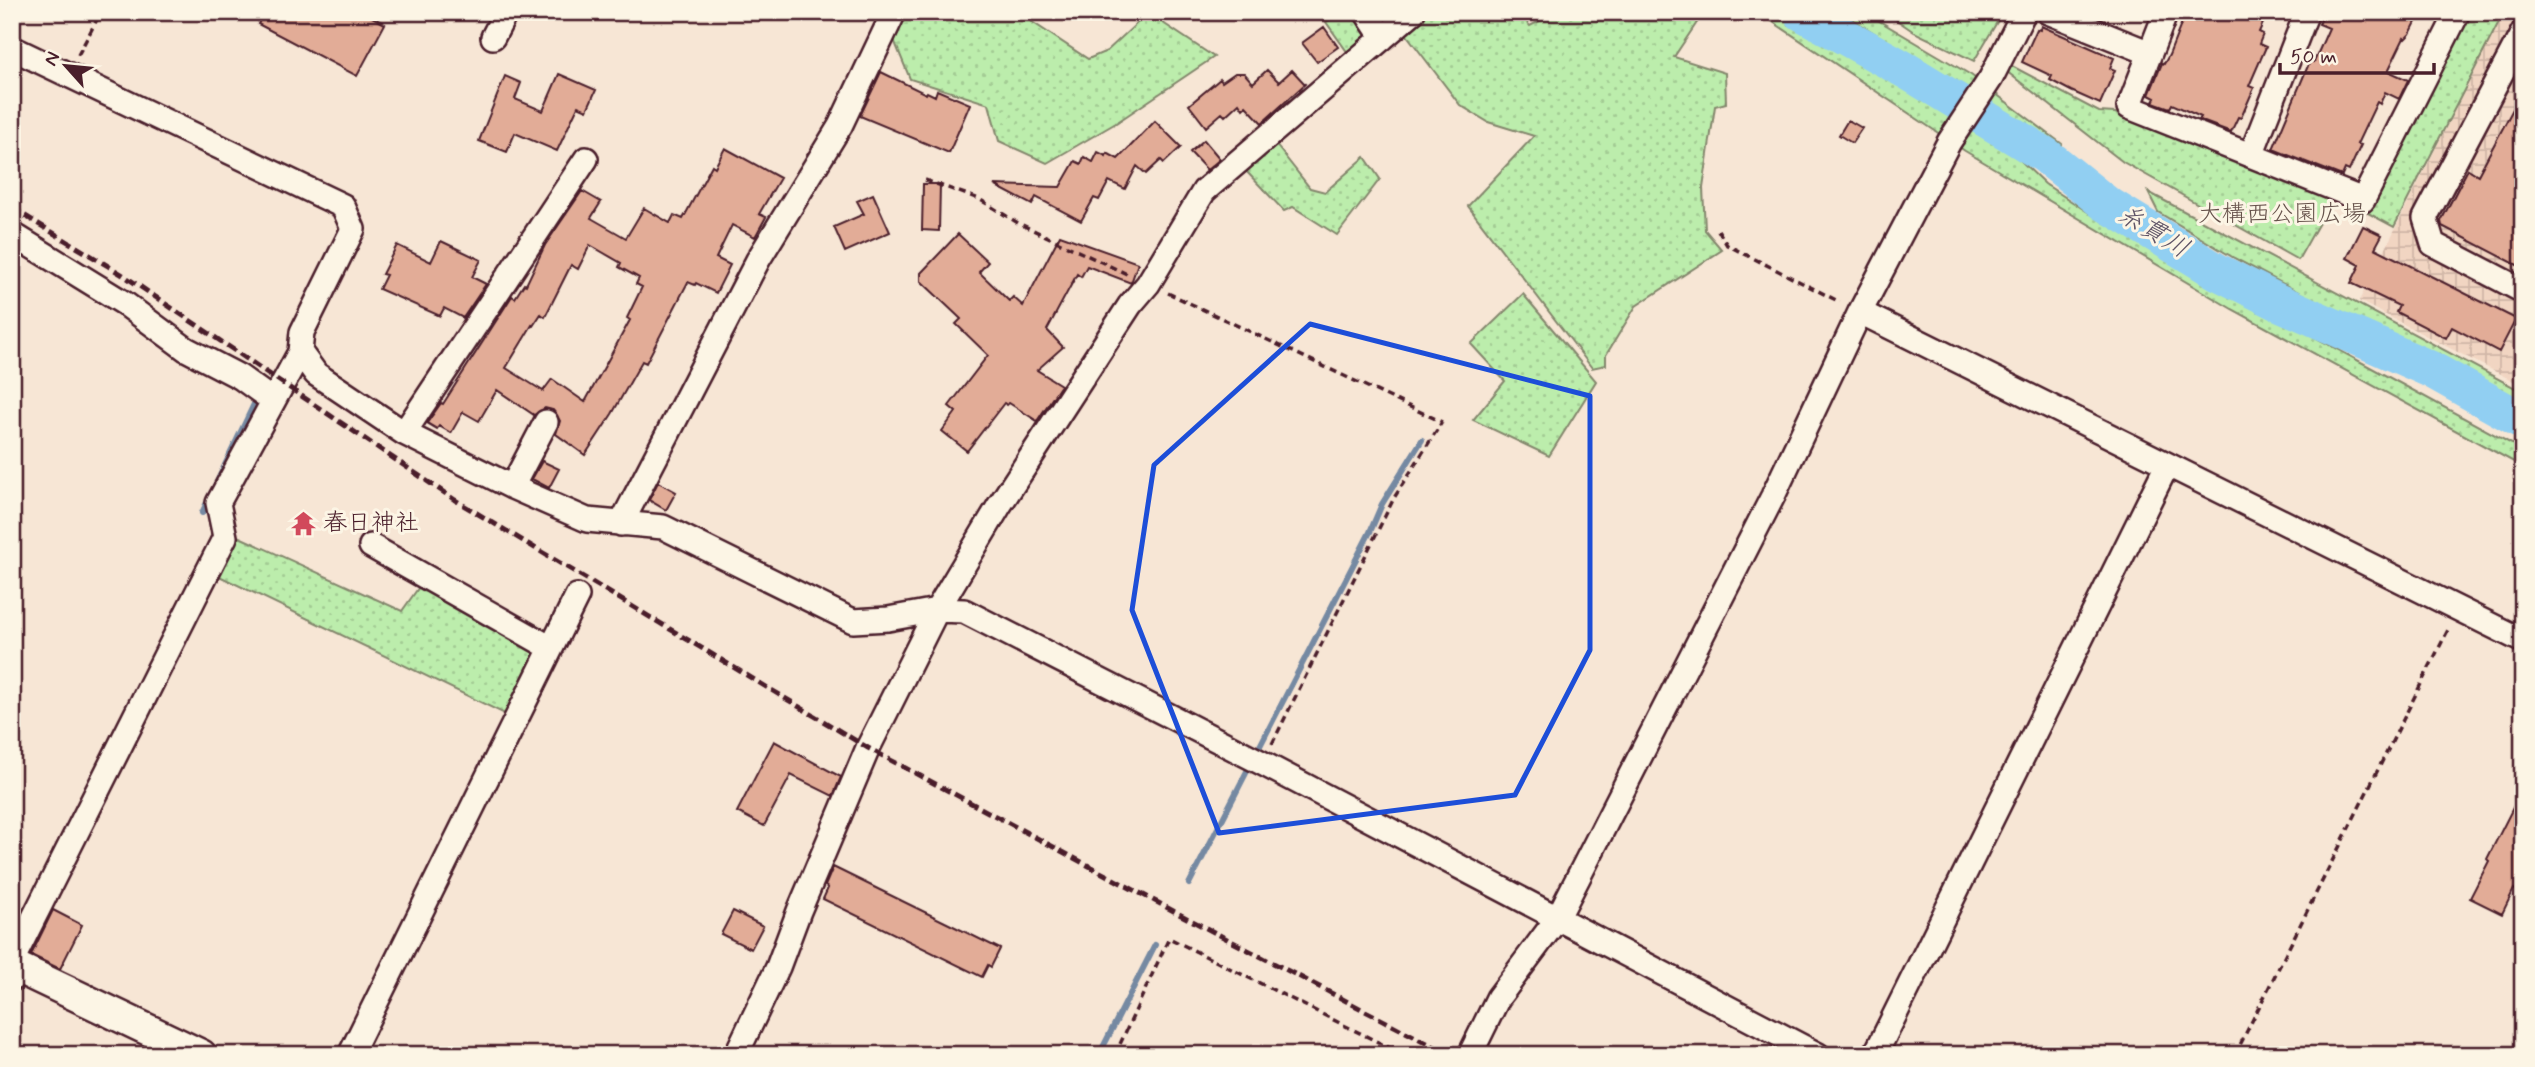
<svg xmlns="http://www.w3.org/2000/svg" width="2535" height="1067" font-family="Mynerve,'Klee One',sans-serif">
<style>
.industrial{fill:url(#industrial-grid)}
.grass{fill:url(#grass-dots);stroke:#83866c;stroke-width:2}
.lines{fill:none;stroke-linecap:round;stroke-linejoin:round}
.stream{stroke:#7589a2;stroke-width:6}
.river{stroke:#91cff2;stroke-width:37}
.building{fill:#e2ac97;stroke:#4a1f2b;stroke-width:2;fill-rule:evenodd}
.minor-casing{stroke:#4a1f2b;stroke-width:28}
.major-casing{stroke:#4a1f2b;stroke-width:35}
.path{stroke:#4a1f2b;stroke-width:3.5;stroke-dasharray:7 5;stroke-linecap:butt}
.minor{stroke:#fcf5e5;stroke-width:23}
.major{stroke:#fcf5e5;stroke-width:30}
.rail{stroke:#4a1f2b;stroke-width:5;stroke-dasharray:10 5;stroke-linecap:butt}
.marked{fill:none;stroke:#1d4ed8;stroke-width:5;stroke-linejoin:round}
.labels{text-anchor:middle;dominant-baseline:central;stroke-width:6;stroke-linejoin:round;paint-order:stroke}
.park-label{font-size:24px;fill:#66524b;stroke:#fcf5e5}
.poi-label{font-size:24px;fill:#4a1f2b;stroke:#fcf5e5;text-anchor:start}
.water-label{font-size:26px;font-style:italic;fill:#5f5467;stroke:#fcf5e5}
</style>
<defs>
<pattern id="industrial-grid" width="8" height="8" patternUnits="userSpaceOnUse" patternTransform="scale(1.75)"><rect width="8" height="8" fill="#f1d5c2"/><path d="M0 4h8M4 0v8" fill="none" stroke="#d0b6a7"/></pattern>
<pattern id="grass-dots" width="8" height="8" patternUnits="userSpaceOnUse" patternTransform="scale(1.75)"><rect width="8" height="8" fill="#bcedac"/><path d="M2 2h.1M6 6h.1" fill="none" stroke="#a3cb94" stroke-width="1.8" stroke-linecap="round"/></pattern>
</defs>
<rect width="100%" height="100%" fill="#f7e6d5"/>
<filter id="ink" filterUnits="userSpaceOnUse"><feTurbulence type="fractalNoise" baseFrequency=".0143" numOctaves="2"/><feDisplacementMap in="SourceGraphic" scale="14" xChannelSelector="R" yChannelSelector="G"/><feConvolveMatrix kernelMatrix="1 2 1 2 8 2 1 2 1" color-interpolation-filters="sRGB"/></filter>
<g filter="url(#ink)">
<path class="industrial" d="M2504,12H2523V386L2359,301Z"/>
<path class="grass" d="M901,12H1017L1088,59L1107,51L1148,13L1214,57L1116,123L1047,163L999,141L989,104L910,79L892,35Z
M1342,12H1382L1388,22L1348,53L1326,22Z
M1426,12H1519L1530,26L1557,12H1704L1674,57L1725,73L1726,103L1715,106L1703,188L1705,230L1722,250L1636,306L1606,355V365L1592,368L1468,206L1534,136L1488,122L1460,105L1403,30Z
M1758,12H1781L1869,63L2019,159L2045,184L2103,222L2523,450V467L2232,309L1965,151Z
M1841,12H1864L1971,75L2062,144L2061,159L2002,113Z
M1885,12H2003L1974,61L1914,32Z
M2469,12H2504L2394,227L2368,213Z
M2010,65L2099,112L2115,113L2333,198L2298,260L2123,162L2006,71Z
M1276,145L1310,188L1325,192L1365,157L1380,179L1337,235L1293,207L1284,211L1245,170Z
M2148,192L2523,392V416L2456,381L2376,333L2234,258L2158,212Z
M1523,294L1596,381L1549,456L1473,420L1505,381L1471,344Z
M235,535L402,611L419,587L540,651L509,716L215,574Z"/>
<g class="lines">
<path class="stream" d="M215,486L255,402
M202,513L210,496
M1189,884L1370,532L1382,504L1422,440
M1099,1055L1155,945"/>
<path class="river" d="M1801,12L1907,71L2045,155L2105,203L2218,272L2280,303L2432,370L2523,421"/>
</g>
<path class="building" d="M264,12H363L385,24L357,76L258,24Z
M2186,12H2268L2259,32L2263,34L2259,44L2266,47L2249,86L2254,88L2241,118L2238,117L2231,132L2199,120L2201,117L2172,104L2170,108L2153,102L2155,98L2149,95L2162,63L2164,64L2169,55Z
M2325,12H2421L2410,34L2405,39L2404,38L2388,71L2408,80L2399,99L2385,92L2380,104L2377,102L2357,144L2361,145L2349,171L2345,169L2342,176L2273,149L2310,61L2314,62L2329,28L2319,24Z
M2041,26L2114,58L2110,68L2115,70L2100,104L2071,91L2050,80L2052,76L2022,62L2037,29L2040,30Z
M1324,27L1338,47L1317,62L1302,43Z
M1267,70L1279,82L1292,70L1305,84L1262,123L1246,106L1243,109L1239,103L1225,116L1222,113L1206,127L1189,105L1220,79L1222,82L1235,73H1244L1253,83Z
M881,72L926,94L927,92L935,96L937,90L970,104L949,153L860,116Z
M559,74L596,90L587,110L578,106L557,151L515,133L507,152L479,141L505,76L521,83L515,99L543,111Z
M2523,90V268L2442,226L2441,221L2468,169L2478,175Z
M1848,120L1862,128L1852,143L1839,135Z
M1155,121L1181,147L1164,163L1161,160L1146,174L1137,166L1125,189L1109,181L1099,200L1094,198L1081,221L1036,197L1032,205L994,185L1060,187L1075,161L1081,164L1084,157L1093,162L1098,152L1106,156L1107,153L1118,159Z
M1204,140L1220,159L1207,170L1190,152Z
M725,148L780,178L759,214L766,217L755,237L732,225L716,258L730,265L716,293L696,283L695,285L688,282L646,363L642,361L612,414L585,455L556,434L560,421L553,410L545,408L534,415L497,390L479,421L463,412L451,433L439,426L437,429L427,423L441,403L443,404L512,296L515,298L524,284L526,285L545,245L582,191L601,202L591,218L626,238L644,208L670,223L674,215L683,219L712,165L715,167ZM590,245L621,263L619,267L639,278L636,284L642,287L627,318L630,320L585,402L552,379L543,391L506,368L532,325L533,326L541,314L545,317L571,265L578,269Z
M923,184H940L939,231L922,230Z
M873,194L890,232L845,252L834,227L864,214L857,201Z
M2363,226L2382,235L2375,248L2516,319L2499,352L2452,327L2446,338L2396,312L2399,306L2351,283L2360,265L2347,258Z
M958,234L988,262L979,272L1009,301L1013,297L1023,306L1060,235L1138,263L1131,283L1087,266L1081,277L1077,274L1047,330L1063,347L1037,370L1061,385L1037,421L1009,403L1007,405L1004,403L967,451L942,431L956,412L949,406L988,355L956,324L961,319L921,281V273Z
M441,241L481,260L472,277L486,284L463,318L444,308L440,316L379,289L386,275L382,274L397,245L431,262Z
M542,461L559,469L549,488L532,479Z
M658,482L676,492L666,510L649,500Z
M774,741L841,777L833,796L791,775L764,826L737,812Z
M2523,788V893L2514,889L2502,914L2470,898L2489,861L2487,859Z
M833,867L1000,949L991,967L988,965L982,977L823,899L828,888L825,886Z
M53,910L82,925L60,969L31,955Z
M733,911L763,926L751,949L721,934Z"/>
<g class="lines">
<defs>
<path id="minor" d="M1366,12L1383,38
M2048,12L2150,53
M2166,12L2129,107L2363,200L2458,12
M2523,32L2425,218L2433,244L2523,291
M493,37L506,12
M12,48L343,206L353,229L302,332L300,352L218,503L225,537L14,957L12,979
M2251,155L2307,12
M12,234L124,303L186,349L240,377L272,400
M1860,312L2523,641
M300,352L316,374L404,433L512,487L587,520L663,527L853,621L888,619L937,610L964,611L1262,763L1818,1055
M404,433L586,159
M512,487L546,422
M621,524L758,260L840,126L894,12
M371,546L551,648
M350,1055L577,596
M736,1055L778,967L799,911L868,748L937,610L999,506L1130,305L1148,284L1204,191L1413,12
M1470,1055L1498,998L1557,919L1773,496L1860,312L1949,142L1991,78L2024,12
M1875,1055L2167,465"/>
<path id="major" d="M12,965L201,1055"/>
</defs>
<use href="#minor" class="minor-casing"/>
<use href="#major" class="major-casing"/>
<path class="path" d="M78,55L101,12
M925,180L979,199L1018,223L1129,275
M1718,230L1727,245L1840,302
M1168,293L1442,422
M1272,744L1394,498L1442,422
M1115,1055L1169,938L1404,1055
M2235,1055L2449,628"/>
<use href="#minor" class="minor"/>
<use href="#major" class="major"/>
<path class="rail" d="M12,208L123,275L455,500L868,748L1181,915L1450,1055"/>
</g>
</g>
<path class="marked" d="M1310,324L1590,396V650L1515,795L1219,833L1132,610L1154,465Z"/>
<defs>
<symbol id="temple-bare" viewBox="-9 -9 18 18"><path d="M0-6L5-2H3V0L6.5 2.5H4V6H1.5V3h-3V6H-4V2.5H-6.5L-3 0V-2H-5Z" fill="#d1495b" stroke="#fcf5e5" stroke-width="2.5" paint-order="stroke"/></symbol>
</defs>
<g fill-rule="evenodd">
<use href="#temple-bare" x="286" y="506" width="35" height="35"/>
</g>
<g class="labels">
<g class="park-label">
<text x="2282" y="214">大構西公園広場</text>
</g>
<g class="poi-label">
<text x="323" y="523">春日神社</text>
</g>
<g class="water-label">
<text transform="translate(2153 232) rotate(31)">糸貫川</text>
</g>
</g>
<rect width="2535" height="1067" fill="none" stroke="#fcf5e5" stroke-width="42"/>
<rect x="21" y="21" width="2493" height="1025" fill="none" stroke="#4a1f2b" stroke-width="2.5" filter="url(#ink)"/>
<g transform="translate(66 66) rotate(297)" stroke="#fcf5e5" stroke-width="5" paint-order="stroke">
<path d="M0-5L12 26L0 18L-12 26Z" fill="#4a1f2b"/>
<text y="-10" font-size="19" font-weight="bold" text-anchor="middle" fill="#4a1f2b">N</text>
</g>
<path d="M2280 63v10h154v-10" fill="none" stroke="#4a1f2b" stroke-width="3.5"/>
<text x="2290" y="63" font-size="21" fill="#4a1f2b" stroke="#fcf5e5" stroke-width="5" paint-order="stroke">50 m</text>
</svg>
